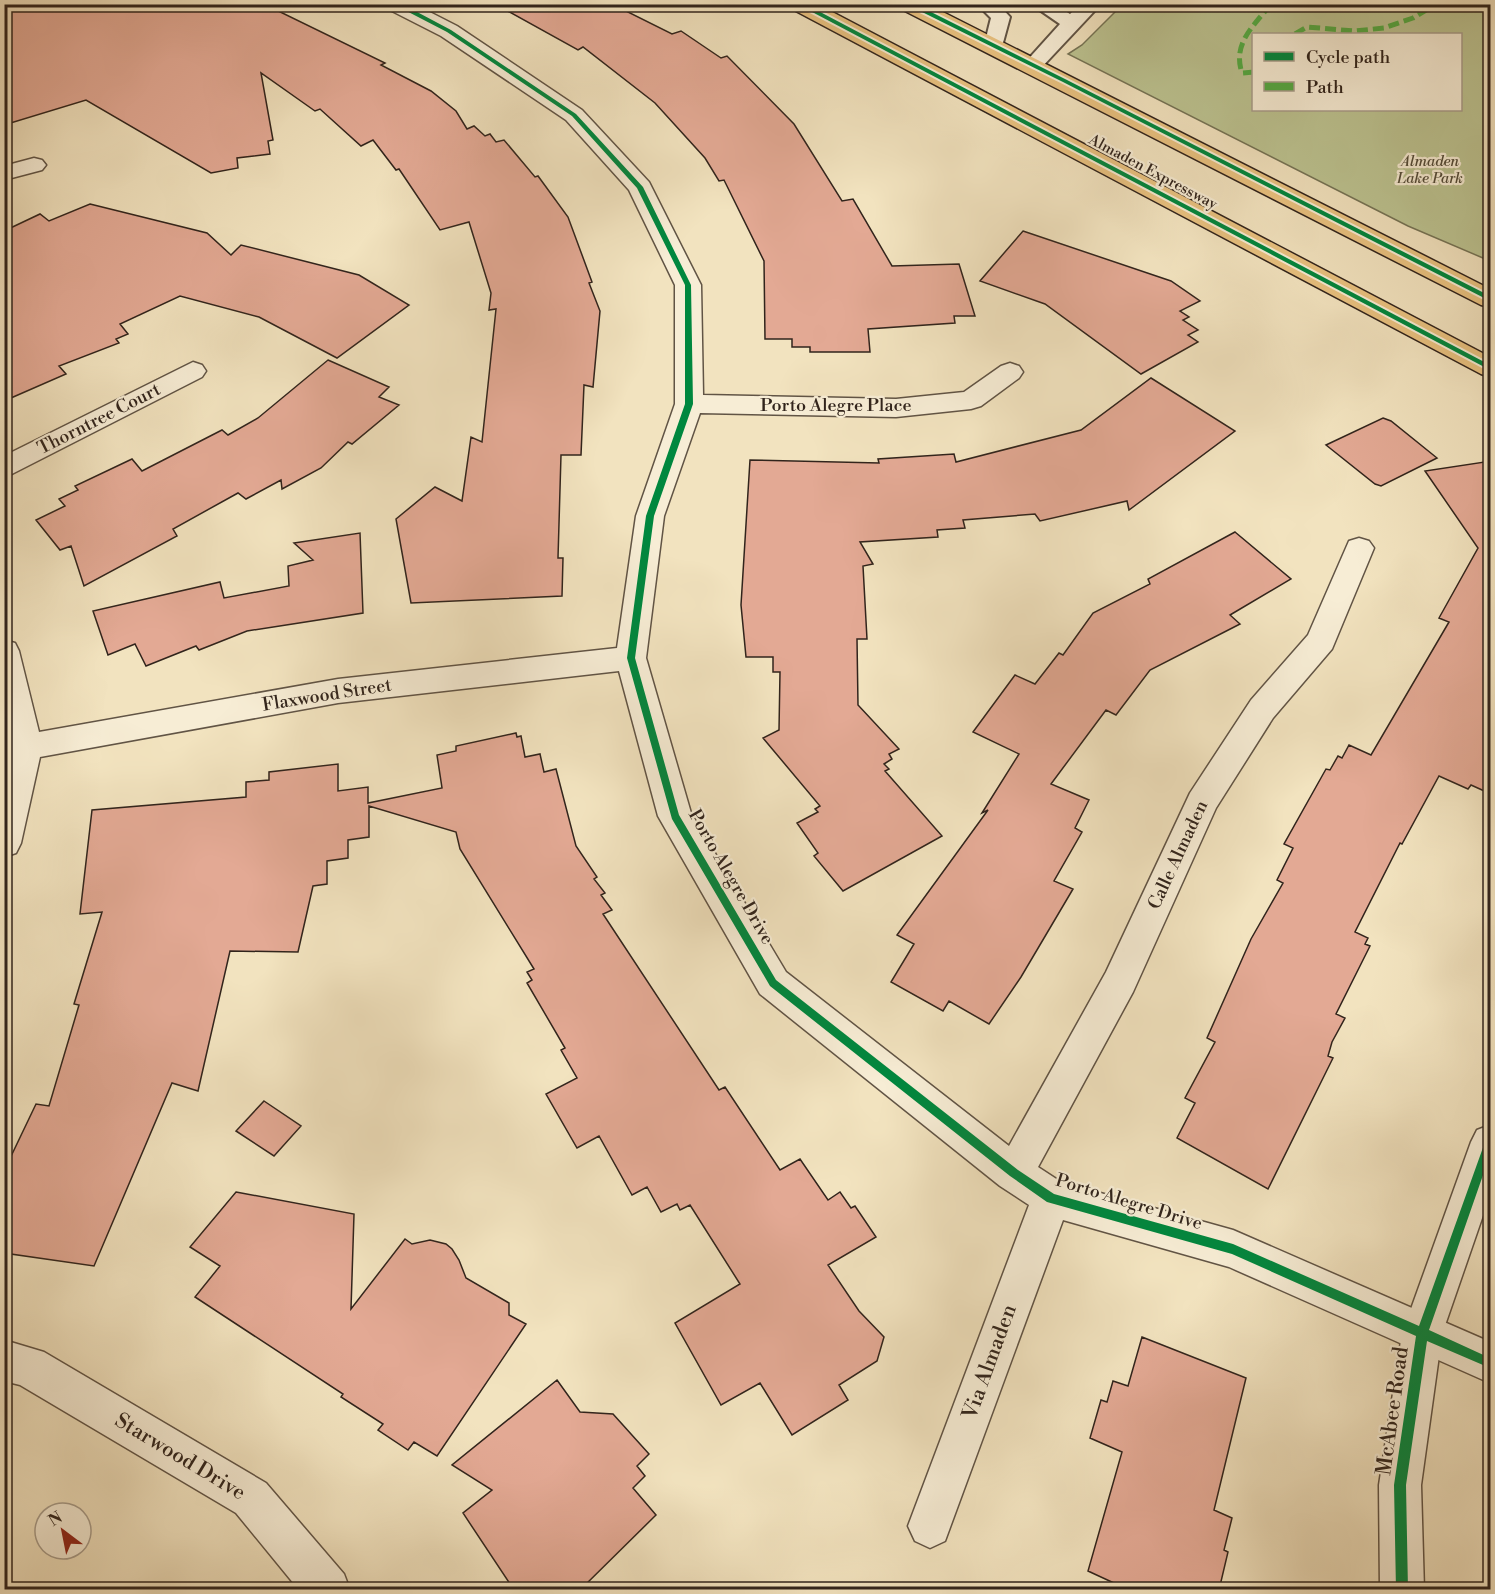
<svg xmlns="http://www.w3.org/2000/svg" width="1495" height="1594" font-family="'Libre Bodoni',serif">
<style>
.green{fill:#bcc391;stroke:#767456;stroke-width:1.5;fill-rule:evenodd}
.building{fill:#e3a994;stroke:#31241c;stroke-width:1.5}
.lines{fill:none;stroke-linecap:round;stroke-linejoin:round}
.service-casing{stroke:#615445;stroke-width:4}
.minor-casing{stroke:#615445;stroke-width:3}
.tertiary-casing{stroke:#615445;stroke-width:3}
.primary-casing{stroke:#31241c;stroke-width:3}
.service{fill:#f7edd5;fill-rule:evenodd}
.minor{fill:#f7edd5;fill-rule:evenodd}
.tertiary{fill:#f7edd5;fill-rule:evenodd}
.primary{fill:#e9c280;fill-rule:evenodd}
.quiet{stroke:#54aa43;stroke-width:5;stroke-dasharray:11 5;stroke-linecap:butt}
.cycleway-casing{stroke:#f7edd5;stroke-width:4}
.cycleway{fill:#00873e;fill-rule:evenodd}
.labels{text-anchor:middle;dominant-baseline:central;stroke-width:4.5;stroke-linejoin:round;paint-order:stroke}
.far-park-label{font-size:15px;font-style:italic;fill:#544c39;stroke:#f7edd5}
.far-street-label{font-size:15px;fill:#31241c;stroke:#f7edd5}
.street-label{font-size:18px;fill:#31241c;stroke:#f7edd5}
.near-street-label{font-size:21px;fill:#31241c;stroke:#f7edd5}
</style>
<rect width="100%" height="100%" fill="#f2e3bf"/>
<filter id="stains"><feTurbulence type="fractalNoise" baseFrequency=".00333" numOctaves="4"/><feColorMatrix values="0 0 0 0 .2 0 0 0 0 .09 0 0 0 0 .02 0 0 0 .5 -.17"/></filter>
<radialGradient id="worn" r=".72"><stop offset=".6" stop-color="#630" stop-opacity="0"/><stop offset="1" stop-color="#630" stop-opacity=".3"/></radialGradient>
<path class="green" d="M1122,5H1490V261L1408,226L1068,54L1082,45ZM1254,34H1460V110H1254Z"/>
<path class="building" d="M4,4H264L385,63L381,65L431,91L456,111L467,129L474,126L485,136L490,134L496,142L504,140L535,177L538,176L568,217L592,282L589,283L600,311L593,387L584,385L581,455H561L558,558H563L562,596L411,603L396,519L435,487L462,501L471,437L482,442L496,309L489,310L491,293L469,222L440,230L399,169L396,170L373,140L361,146L320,109L315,111L261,73L273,140L268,141L270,154L237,158L238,168L211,173L86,100L4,125Z
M495,4H612L672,34L681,31L721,58L727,56L794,124L842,201L853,199L892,266L959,264L975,316H954L955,323L868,329L870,352H810V347H792V339H765L764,261L724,180L719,181L705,158L655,103L583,47L578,50Z
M90,204L207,233L231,255L241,245L359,275L409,305L337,358L259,317L180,296L120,324L128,334L116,339L119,343L59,366L66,374L4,401V231L40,214L49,221Z
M1023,231L1171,281L1200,301L1180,311L1189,317L1183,320L1198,330L1188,335L1198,342L1141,374L1045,304L980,281Z
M328,360L389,387L379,397L399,405L352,444L348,442L321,468L282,489L281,480L246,499L238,493L173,529L177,536L84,586L71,546L60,550L36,520L65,506L59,499L78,490L75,486L132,459L142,471L222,430L228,435L258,418Z
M1151,378L1235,431L1129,510L1127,501L1040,521L1035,514L963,520L965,528L937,530L938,537L860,542L873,564L863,566L867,639H857L858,705L899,749L889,754L892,759L884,764L889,769L885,771L942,836L843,891L814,856L818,853L797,823L818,812L815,809L820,806L763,738L779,730L780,672H773V657H746L741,605L750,460L879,463L878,459L954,454L956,462L1081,430Z
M1383,418L1391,421L1437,458L1381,486L1375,484L1326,445Z
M1491,461V794L1471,785L1468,789L1439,776L1402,844L1400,843L1355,932L1368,938L1365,944L1370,946L1336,1014L1345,1018L1332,1042L1328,1056L1333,1058L1268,1189L1177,1138L1195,1103L1185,1098L1215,1042L1207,1038L1251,939L1283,883L1277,880L1293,848L1284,844L1326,769L1330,770L1338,756L1342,758L1349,745L1371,755L1449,622L1439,618L1478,548L1425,471Z
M1235,532L1291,579L1230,615L1240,624L1150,670L1116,715L1106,710L1051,784L1089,800L1075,828L1082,832L1054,881L1073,889L1021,977L989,1024L949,1001L943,1011L891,982L914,944L897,935L988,810L982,813L1019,754L973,732L1015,675L1035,684L1059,653L1063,655L1093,613L1150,584L1148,579Z
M360,533L363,613L247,631L199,650L196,646L146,666L135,644L108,655L93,611L220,582L224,598L289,586L288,566L313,560L294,543Z
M516,733L517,737L521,736L525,757L540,754L544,772L556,769L576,846L597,877L594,879L605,893L601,895L612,910L603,914L719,1090L725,1087L780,1170L800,1159L828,1200L840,1192L851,1208L855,1206L876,1237L828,1265L859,1311L884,1337L877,1361L839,1385L848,1400L792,1435L760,1383L721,1405L675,1323L740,1284L690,1205L680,1210L677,1204L661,1212L647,1187L632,1195L599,1136L577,1148L546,1094L577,1078L561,1050L565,1048L527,983L532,980L527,972L534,969L460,849L456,832L369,806V837L348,840V858L327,861V884L313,886L298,952L230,951L198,1091L172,1083L94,1266L4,1253V1171L36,1104L49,1106L79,1005L74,1004L102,912L80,914L92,810L246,797V782L269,780V772L338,764V791L368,787V803L442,788L437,755L456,751V746Z
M264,1101L301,1126L274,1156L236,1131Z
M236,1192L354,1214L351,1309L405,1239L412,1244L430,1240L446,1244L452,1249L459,1260L466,1278L509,1303V1315L526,1324L437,1456L414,1442L408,1450L378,1430L383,1424L341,1397L343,1394L195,1297L220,1266L190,1247Z
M1142,1337L1246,1378L1214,1510L1232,1518L1224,1550L1228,1552L1219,1590H1129L1088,1571L1122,1452L1090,1438L1101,1400L1107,1402L1113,1381L1128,1386Z
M557,1380L580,1412L613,1414L649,1454L637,1466L645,1476L633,1488L656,1515L580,1590H514L463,1513L492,1490L452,1465Z"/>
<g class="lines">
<defs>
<path id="service" d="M977,4H998L1010,17L1001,50H987L984,46L991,18Z
M1031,4H1054L1070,14L1080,4H1101L1040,69L1033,71L1023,65L1060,24Z"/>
<path id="minor" d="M386,4H414L457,26L582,110L649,182L701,285L703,395L896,399L964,392L1001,366L1010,363L1019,366L1023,372L1019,378L981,406L971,409L896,417L700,413L664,516L646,658L691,813L786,972L1009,1146L1106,972L1190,793L1251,700L1308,635L1349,541L1359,538L1369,541L1374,548L1332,649L1273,718L1216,808L1133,992L1038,1167L1061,1182L1233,1230L1490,1342V1383L1229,1267L1063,1220L945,1541L930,1548L915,1541L908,1526L1029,1205L1000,1186L760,994L658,816L619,671L338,703L40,757L21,843L16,853L4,857V770L10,747L4,723V640L15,643L19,651L39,732L338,679L617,648L636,516L675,404V285L629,190L566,120L441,36L388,9Z
M34,158L42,160L46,165L42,170L4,180V166Z
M193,362L202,365L206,371L202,377L4,478V456Z
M4,1340L44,1352L266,1483L344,1574L350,1590H299L236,1513L20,1385L4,1381Z"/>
<path id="tertiary" d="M1490,1125V1195L1442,1334L1421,1485L1424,1590H1380L1379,1485L1402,1334L1471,1142L1477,1130Z"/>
<path id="primary" d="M790,4H817L1490,357V377L1481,374L792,9Z
M899,4H927L1490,289V307L1481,305L901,9Z"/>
</defs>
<use href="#service" class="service-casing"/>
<use href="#minor" class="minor-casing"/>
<use href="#tertiary" class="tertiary-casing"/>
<use href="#primary" class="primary-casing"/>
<use href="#service" class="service"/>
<use href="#minor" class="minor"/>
<use href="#tertiary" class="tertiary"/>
<use href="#primary" class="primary"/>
<path class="quiet" d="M1295,34L1307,27L1354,31L1384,28L1413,18L1426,10L1425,4
M1254,72L1242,73C1232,43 1254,26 1271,4"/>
<defs>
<path id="cycleway" d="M393,4H402L451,30L576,114L643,187L691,285L693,404L654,516L635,658L679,815L776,980L1018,1170L1054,1194L1233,1244L1419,1326L1485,1142L1486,1139L1490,1137V1155L1429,1330L1490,1358V1368L1427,1341L1406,1485L1408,1590H1396L1394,1485L1416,1336L1232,1254L1047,1202L1010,1176L770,986L672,819L627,658L646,516L685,404V285L637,188L572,116L447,32Z
M797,4H805L1490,365V370Z
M906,4H915L1067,80L1490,296V301L1063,82Z"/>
</defs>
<use href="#cycleway" class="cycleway-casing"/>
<use href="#cycleway" class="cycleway"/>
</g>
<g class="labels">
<g class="far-park-label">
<text x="1430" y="161">Almaden<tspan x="1430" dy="17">Lake Park</tspan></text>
</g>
<g class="far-street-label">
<text transform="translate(1153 172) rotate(28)">Almaden Expressway</text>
</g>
<g class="street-label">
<text x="836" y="405">Porto Alegre Place</text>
<text transform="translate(99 419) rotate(-27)">Thorntree Court</text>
<text transform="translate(327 695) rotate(-9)">Flaxwood Street</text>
<text transform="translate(1178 855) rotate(-65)">Calle Almaden</text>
<text transform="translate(731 877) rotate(60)">Porto Alegre Drive</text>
<text transform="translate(1129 1202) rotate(17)">Porto Alegre Drive</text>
</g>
<g class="near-street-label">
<text transform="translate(990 1362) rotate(-70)">Via Almaden</text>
<text transform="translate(1393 1411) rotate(-82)">McAbee Road</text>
<text transform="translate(180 1457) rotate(31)">Starwood Drive</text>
</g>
</g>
<rect width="1495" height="1594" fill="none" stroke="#f2e3bf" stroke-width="24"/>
<rect x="6" y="6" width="1483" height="1582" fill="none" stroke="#31241c" stroke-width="3"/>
<rect x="12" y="12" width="1471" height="1570" fill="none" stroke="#31241c" stroke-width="1.5"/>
<rect x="1252" y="33" width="210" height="78" fill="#f7edd5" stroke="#a89d8b" stroke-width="1.5"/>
<rect x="1264" y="52" width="30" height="9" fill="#00873e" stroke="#a89d8b" stroke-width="1.5"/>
<text x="1306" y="63" font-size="18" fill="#31241c">Cycle path</text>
<rect x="1264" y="82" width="30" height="9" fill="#54aa43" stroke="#a89d8b" stroke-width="1.5"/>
<text x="1306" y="93" font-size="18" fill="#31241c">Path</text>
<g transform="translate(63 1531) rotate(328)"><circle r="28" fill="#f7edd5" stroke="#a89d8b" stroke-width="1.5"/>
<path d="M0-4.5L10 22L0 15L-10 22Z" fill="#8f2418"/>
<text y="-9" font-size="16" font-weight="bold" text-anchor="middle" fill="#31241c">N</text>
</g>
<rect width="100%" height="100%" filter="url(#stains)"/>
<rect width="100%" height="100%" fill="url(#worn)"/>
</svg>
